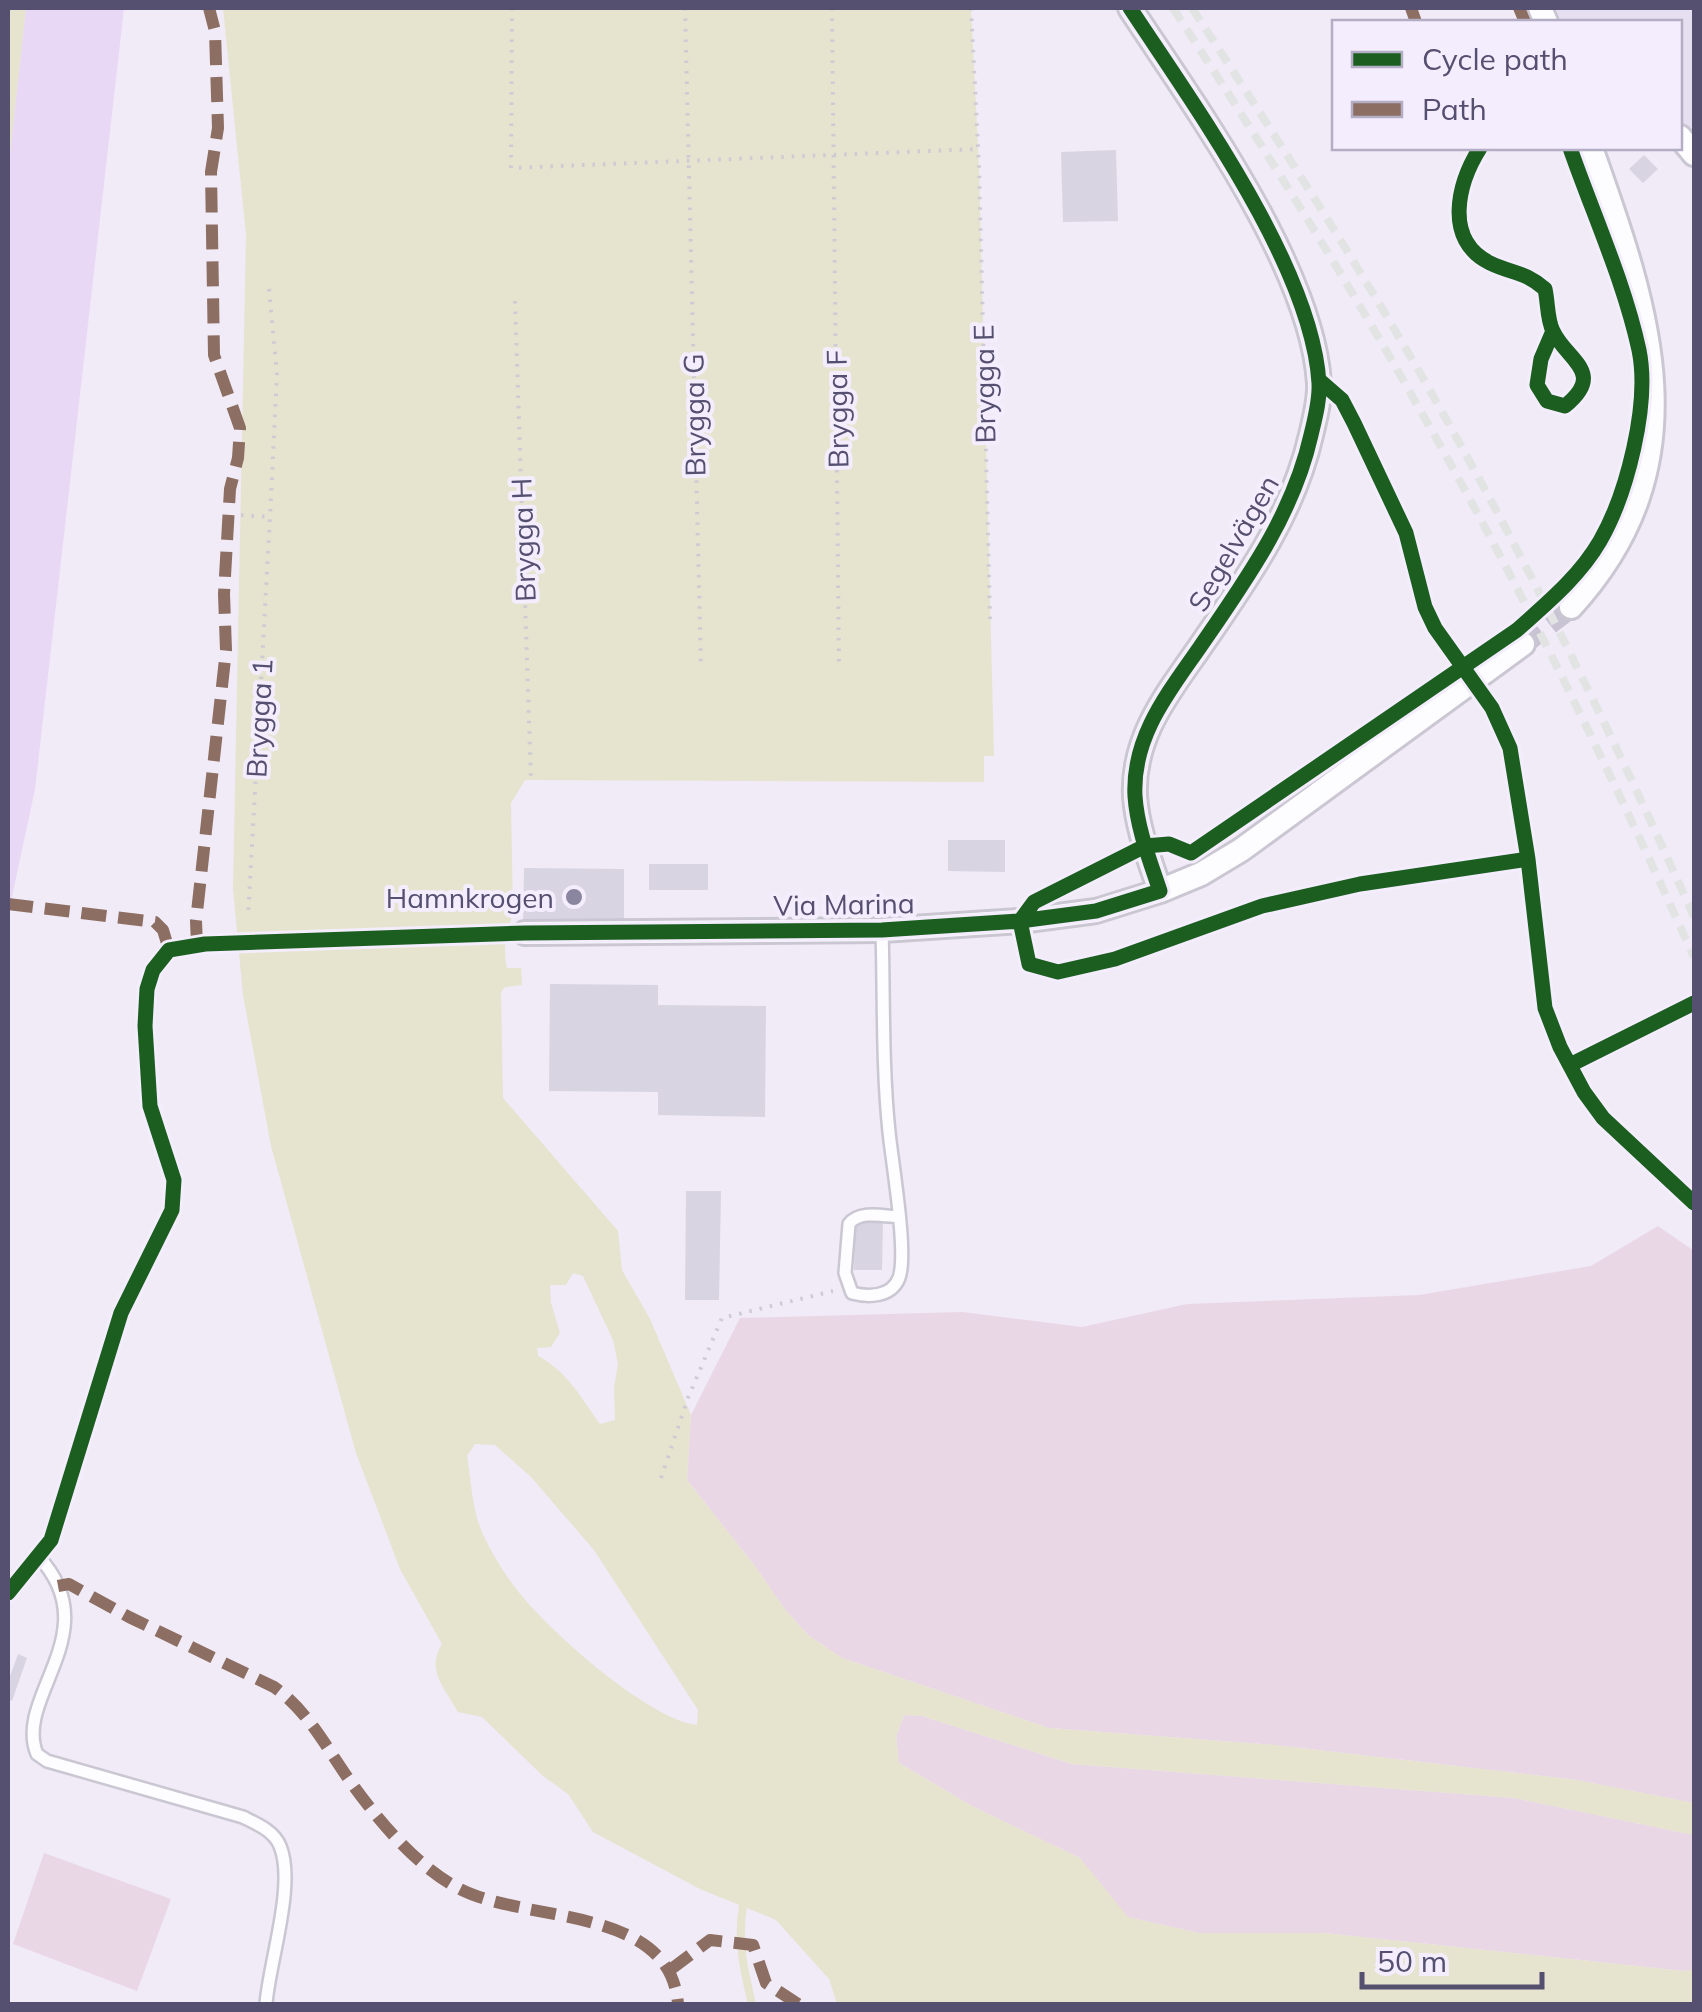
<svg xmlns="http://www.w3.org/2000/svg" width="1702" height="2012" font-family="Mulish,sans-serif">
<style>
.residential{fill:#e6dff1}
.green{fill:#ead7e6}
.sand{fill:#e8d7f5}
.water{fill:#e6e3cf;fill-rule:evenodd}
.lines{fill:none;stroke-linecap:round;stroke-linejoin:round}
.stream{stroke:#e6e3cf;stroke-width:8}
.building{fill:#d8d4e2}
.minor-tunnel{stroke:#c9c4d4;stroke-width:22;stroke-dasharray:22 11;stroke-linecap:butt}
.service-casing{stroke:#cac7d3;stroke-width:16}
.minor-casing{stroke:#cac7d3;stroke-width:28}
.path{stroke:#cecbd5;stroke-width:4;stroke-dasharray:2.5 8;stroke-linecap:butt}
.service{stroke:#fdfcfe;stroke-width:11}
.minor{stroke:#fdfcfe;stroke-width:22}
.rail{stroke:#e2e4e4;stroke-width:8;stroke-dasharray:15 10;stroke-linecap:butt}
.quiet{stroke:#8d6e63;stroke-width:12;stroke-dasharray:25 12;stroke-linecap:butt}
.cycleway-casing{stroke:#f4edfd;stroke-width:21}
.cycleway{stroke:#1b5e20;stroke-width:15}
.poi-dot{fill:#8b869f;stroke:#f4edfd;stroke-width:4}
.labels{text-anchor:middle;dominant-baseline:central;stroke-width:8;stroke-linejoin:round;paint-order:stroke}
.street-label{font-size:28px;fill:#554f70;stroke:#f4edfd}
.poi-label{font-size:28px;fill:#554f70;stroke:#f4edfd;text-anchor:end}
</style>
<rect width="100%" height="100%" fill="#f0ebf6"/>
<path class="residential" d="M1556,8H1694V163L1680,147V22H1561Z"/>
<path class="green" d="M1658,1226L1694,1251V1803L1577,1780L1275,1745L1049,1728L842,1658L808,1635L784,1608L755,1566L687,1480L691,1415L740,1318L962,1312L1082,1327L1187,1304L1419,1295L1591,1266Z
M904,1715L922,1716L1072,1764L1514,1798L1694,1835V1969L1684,1971L1324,1933H1199L1127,1917L1080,1858L972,1806L899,1763L896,1737Z
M44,1853L171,1899L137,1991L13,1944Z"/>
<path class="sand" d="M26,8H124L35,789L8,915V172Z"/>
<path class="water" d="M8,8H26L8,172Z
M223,8H971L979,167L994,756H984V782L525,780L511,803L513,915C505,933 503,948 507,968H521L522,985L505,987L501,992L503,1098L618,1231L622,1270L650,1319L691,1415L687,1480L755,1566L784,1608L808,1635L842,1658L1049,1728L1275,1745L1577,1780L1694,1803V1835L1514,1798L1072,1764L922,1716L904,1715L896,1737L899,1763L972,1806L1080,1858L1128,1917L1199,1933H1324L1684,1971L1694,1969V2004H837L829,1979L776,1920L700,1889L593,1832L568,1794L543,1776L482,1717L458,1712C444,1687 426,1670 442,1644L400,1569L356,1453L271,1146L243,995L233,889L246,235ZM573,1273L583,1276L613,1340L618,1364L614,1388L615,1420L600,1424C581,1398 568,1372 538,1356L537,1348L551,1347L560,1333L551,1303L550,1285H566ZM475,1444L495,1445L531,1477L594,1550L698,1710L697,1725C647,1719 544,1627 514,1586C502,1570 490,1550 482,1532C472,1510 471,1479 467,1456Z"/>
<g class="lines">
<path class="stream" d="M743,1906C737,1941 744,1971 752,2004"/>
</g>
<path class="building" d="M1116,150L1118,221L1063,222L1061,152Z
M1644,155L1658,169L1643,183L1629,169Z
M948,840H1005V872L948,871Z
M649,864H708V890H649Z
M524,868L624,869V926H523Z
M550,984L658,985V1005L766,1006L765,1117L658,1115V1092L549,1091Z
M686,1191H721L719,1300H685Z
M855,1222H883L882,1270H854Z
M18,1654L27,1658L12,1701L8,1699V1682Z"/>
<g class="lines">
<path class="minor-tunnel" d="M1523,644L1571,607"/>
<defs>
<path id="service" d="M1020,921L1029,964L1058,972L1115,959L1262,906L1360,884L1528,859
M882,930C884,997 882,1065 889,1132C892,1162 908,1253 899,1278C891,1298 867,1297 852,1293L845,1273L849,1224C859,1210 883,1216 899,1217
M38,1556C109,1632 13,1697 37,1754L47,1761L243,1817C257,1824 274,1831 280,1846C296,1884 269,1963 266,2004"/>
<path id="minor" d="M1130,8C1193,104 1312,267 1319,383C1320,400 1315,418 1311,435C1293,515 1246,580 1200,647C1168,693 1132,737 1135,796C1137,828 1150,861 1160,891
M1540,8L1546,22
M1680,137L1694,154
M1571,607C1702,464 1650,313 1591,148
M525,933L882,930L1020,921L1096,911L1160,891L1201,874L1241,850L1523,644"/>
</defs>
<use href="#service" class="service-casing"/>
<use href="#minor" class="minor-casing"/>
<path class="path" d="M512,8L511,168L978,149
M685,8L701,669
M832,8L839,665
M971,8L979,167L990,619
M269,289L277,374L270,517
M515,301L531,780
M241,515L270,517L248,918
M661,1478L688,1398L722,1318L833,1291"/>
<use href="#service" class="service"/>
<use href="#minor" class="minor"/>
<path class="rail" d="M1173,8C1258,139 1342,271 1419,408C1521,586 1610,771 1694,957
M1192,8C1276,137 1360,267 1436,401C1531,569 1616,741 1694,917"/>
<path class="quiet" d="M1411,8L1416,22
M1519,8L1525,22
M8,904L155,922L163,930L169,950
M197,945L196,921L226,650L224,594L230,489L238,458L240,428L214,355L211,172L218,128L215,31L209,8
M58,1586L69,1584L129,1617L274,1687C308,1711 326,1747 350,1781C378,1820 415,1865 458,1888C525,1924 670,1904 678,2004
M670,1970L710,1940L753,1945L766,1983L798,2004"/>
<defs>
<path id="cycleway" d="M1480,148C1458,183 1443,240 1490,263C1513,274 1524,271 1545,289C1548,302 1547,320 1553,331C1566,360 1607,372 1565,406L1547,401L1537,385L1541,359L1553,331
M1319,380L1342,400L1354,423L1406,533L1425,607L1435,628L1492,708L1510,748L1528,859L1545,1008L1560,1047L1584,1092L1603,1118L1694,1203
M1528,859L1360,884L1262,906L1115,959L1058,972L1029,964L1020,921L1034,902L1145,846L1169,844L1191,853L1517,630C1547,603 1579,577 1600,541C1627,494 1650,404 1639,350C1624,281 1593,214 1570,148
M1570,1065L1694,1003
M8,1593L51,1540L121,1313L172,1210L174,1180L150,1106L145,1026L147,989L153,970L169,950L205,944L525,933L882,930L1020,921L1096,911L1160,891C1150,861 1137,828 1135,796C1132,737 1168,693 1200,647C1246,580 1293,515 1311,435C1315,418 1320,400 1319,383C1312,267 1193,104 1130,8"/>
</defs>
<use href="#cycleway" class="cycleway-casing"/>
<use href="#cycleway" class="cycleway"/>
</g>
<circle class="poi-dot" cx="574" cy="897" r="10"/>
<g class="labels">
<g class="street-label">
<text transform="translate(984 384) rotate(-91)">Brygga E</text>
<text transform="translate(837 409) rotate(-91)">Brygga F</text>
<text transform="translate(694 415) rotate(-91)">Brygga G</text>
<text transform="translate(523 540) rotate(-92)">Brygga H</text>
<text transform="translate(1233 543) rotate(-60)">Segelvägen</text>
<text transform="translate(259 718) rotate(-87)">Brygga 1</text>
<text transform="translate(844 904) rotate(-1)">Via Marina</text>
</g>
<g class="poi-label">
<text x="554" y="897">Hamnkrogen</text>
</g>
</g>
<rect width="1702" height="2012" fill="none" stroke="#554f70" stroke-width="20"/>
<rect x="1332" y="20" width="350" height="130" fill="#f4edfd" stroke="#b4aec5" stroke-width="2.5"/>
<rect x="1352" y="52" width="50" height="15" fill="#1b5e20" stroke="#b4aec5" stroke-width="2.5"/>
<text x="1422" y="70" font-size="30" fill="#554f70">Cycle path</text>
<rect x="1352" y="102" width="50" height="15" fill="#8d6e63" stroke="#b4aec5" stroke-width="2.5"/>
<text x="1422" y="120" font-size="30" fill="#554f70">Path</text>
<path d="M1362 1972v15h180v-15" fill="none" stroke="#554f70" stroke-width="5"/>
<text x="1377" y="1972" font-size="30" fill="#554f70" stroke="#f4edfd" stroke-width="8" paint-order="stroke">50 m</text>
</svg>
